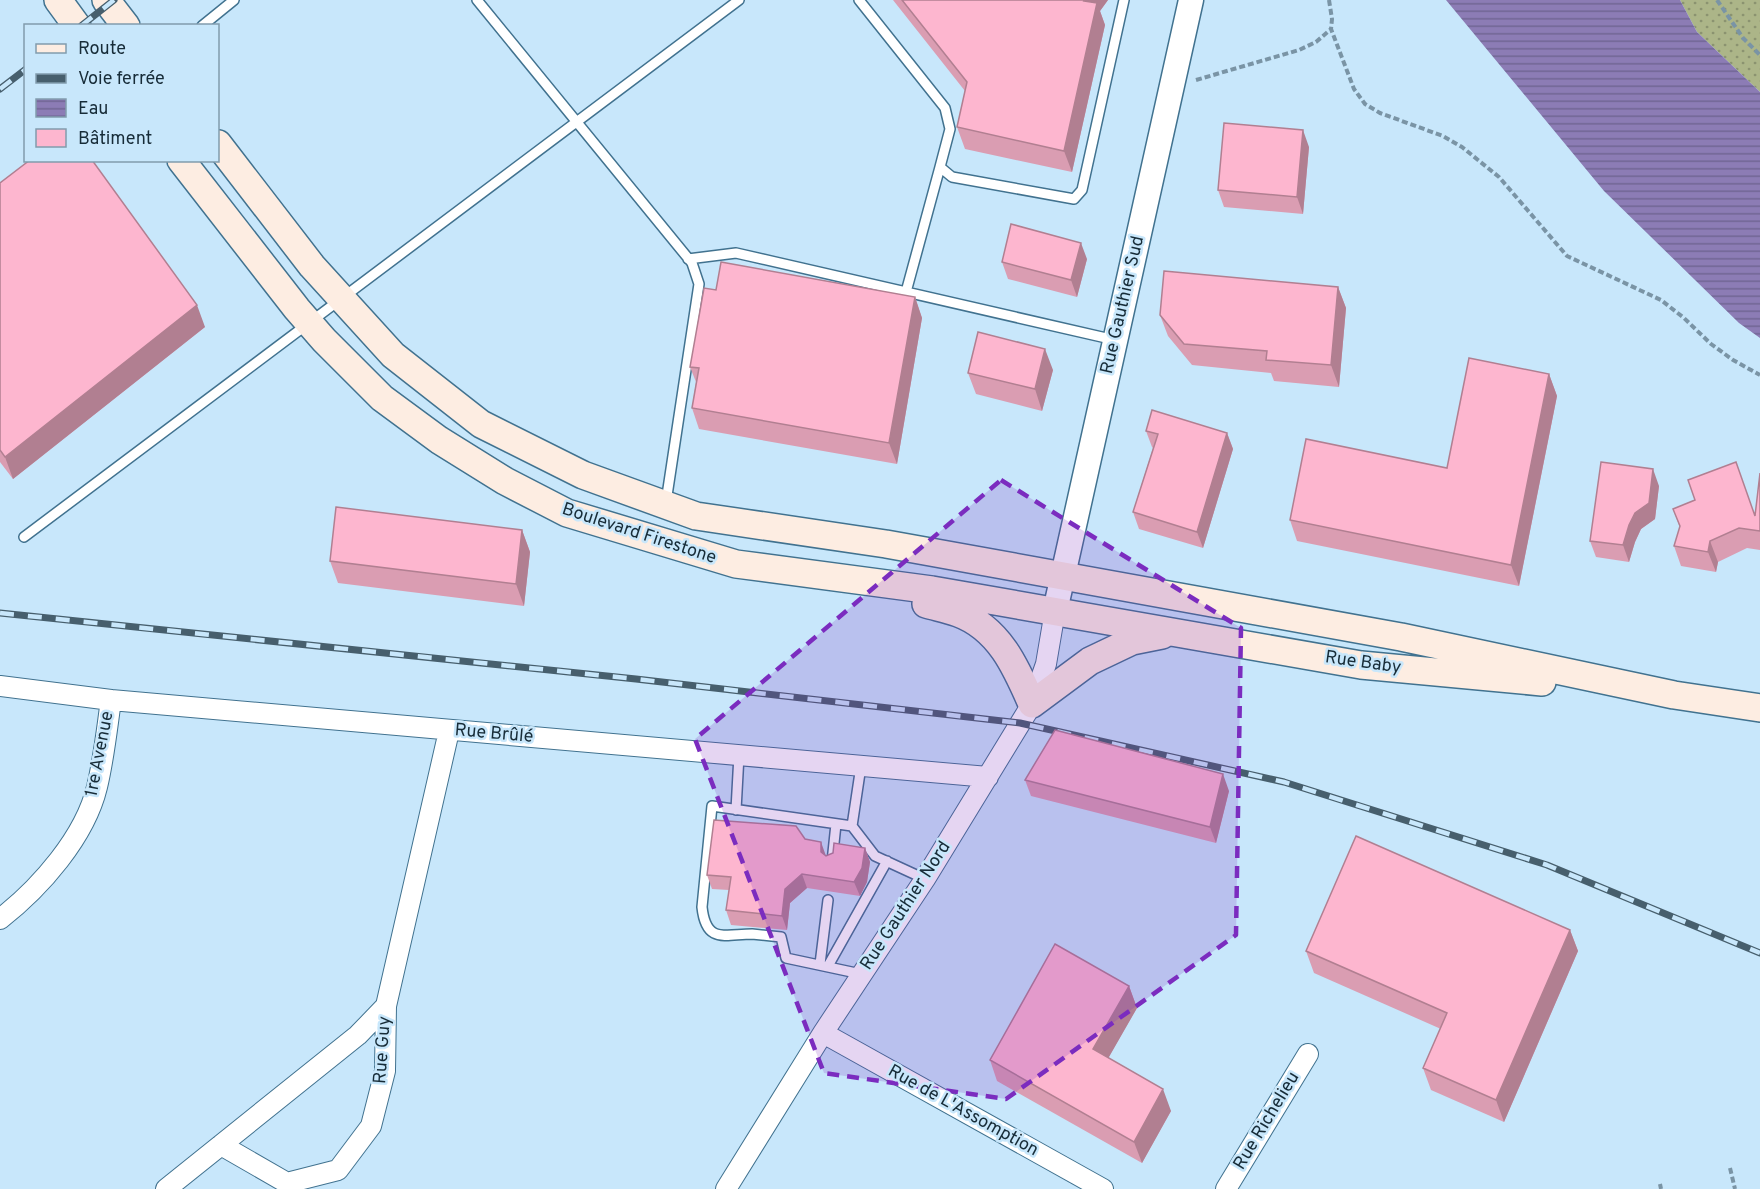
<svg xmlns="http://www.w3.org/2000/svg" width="1760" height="1189" font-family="Overpass,sans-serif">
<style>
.park{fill:url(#park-dots)}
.water{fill:url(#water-rules)}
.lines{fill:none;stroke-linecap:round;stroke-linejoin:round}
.service-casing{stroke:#41728f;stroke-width:12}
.minor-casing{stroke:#41728f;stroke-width:22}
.tertiary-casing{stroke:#41728f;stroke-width:27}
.secondary-casing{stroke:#41728f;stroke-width:30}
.path{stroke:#7a94a5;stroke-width:4;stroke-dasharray:6 3;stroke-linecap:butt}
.service{stroke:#fff;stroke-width:9}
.minor{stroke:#fff;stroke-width:20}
.tertiary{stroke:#fff;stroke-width:24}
.secondary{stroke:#fdede2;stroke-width:27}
.rail-casing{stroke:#475f6d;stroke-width:7}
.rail{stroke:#c8e7fb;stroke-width:4.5;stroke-dasharray:14;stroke-linecap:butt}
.wall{fill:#da9db2}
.shaded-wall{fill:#b17f91}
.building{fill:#fdb6cf;stroke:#b17f91;stroke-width:1.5}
.marked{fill:#7b2cbf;fill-opacity:0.2;stroke:#7b2cbf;stroke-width:4.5;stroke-dasharray:12 8;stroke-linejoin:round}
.labels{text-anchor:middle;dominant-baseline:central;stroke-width:5;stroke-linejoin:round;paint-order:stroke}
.street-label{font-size:18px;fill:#172c38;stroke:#c8e7fb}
</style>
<defs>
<pattern id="park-dots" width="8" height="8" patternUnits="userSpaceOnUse" patternTransform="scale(1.5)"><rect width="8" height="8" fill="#acb588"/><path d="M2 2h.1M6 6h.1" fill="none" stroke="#8b9370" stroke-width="1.8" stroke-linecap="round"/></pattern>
<pattern id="water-rules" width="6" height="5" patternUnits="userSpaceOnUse" patternTransform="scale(1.5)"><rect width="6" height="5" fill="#8c7cb5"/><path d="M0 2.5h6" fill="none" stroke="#716694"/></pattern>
</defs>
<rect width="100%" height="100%" fill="#c8e7fb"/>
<path class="park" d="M1680,0H1760V92L1697,32Z"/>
<path class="water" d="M1446,0H1680L1697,32L1760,92V338L1739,323L1604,191Z"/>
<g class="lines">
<defs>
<path id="service" d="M477,0L692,263L699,284L666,502
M859,0L945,108L950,129L940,167L952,177L1074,199L1082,190L1124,0
M202,26L234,0
M688,259L736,253L1115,340
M906,292L940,167
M24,537L739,0
M736,810L739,755
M852,826L861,766
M832,862L836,824
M820,964L828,900
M828,966L887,861
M861,974L786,958L781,937C772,936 762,935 752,934C726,934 706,945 702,907L712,806L852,826L875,856L925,879"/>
<path id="minor" d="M0,686L111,700L988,777
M0,919C40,888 85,837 97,787C104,758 107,728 111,700
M823,1033L1103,1189
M221,1145L287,1183L338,1170L371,1126L385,1071L386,1006
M166,1189L358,1035L386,1006L449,731
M726,1189L823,1033L925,879L1032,704L1046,664L1055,611
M1226,1189L1308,1054"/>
<path id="tertiary" d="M1055,611L1191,0"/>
<path id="secondary" d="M58,0L77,26
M106,0L126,26
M218,144L312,266L393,355L481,424L583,475L696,516L886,544L1401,637L1674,695L1760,708
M181,160L297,309L324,340L382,398L439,440L505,481L567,513L736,564L932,590L1361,665L1542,682
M926,604C936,607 947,609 958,613C999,628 1016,667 1032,704L1090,661L1132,641L1162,635"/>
</defs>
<use href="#service" class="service-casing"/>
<use href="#minor" class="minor-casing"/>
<use href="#tertiary" class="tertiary-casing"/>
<use href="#secondary" class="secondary-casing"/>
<path class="path" d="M1329,0L1332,19L1331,29L1354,89L1365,104L1380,113L1443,136L1462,147L1499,177L1567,256L1661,300L1684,318L1711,344L1733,360L1760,375
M1717,0L1743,38L1760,55
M1196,80L1299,50L1316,42L1331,29
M1730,1168L1735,1189
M1660,1184L1661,1189"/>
<use href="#service" class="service"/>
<use href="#minor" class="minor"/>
<use href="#tertiary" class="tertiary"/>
<use href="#secondary" class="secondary"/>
<defs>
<path id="rail" d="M81,26L114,0
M0,89L26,69
M0,613L636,679L1020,723L1284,782L1547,865L1760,953"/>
</defs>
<use href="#rail" class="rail-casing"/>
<use href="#rail" class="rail"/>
</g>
<path class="wall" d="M893,0H1108L1100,11L1105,25L1072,172L965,149L957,127L965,91Z
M1309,147L1303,214L1224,207L1218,190Z
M0,183L205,327L13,479L0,462Z
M1087,259L1077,297L1008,279L1002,262Z
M1338,287L1346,308L1339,387L1274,381L1271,373L1192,365L1168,336L1160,315Z
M716,290L915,297L922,318L897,464L699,429L692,408L696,382L690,367Z
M1053,370L1042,411L976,394L968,373Z
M1549,374L1557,396L1519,586L1297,541L1290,520L1447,468Z
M1146,431L1227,433L1233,449L1203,548L1139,529L1133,512L1153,448L1152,447Z
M1760,473V550L1747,548L1718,562L1716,572L1681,566L1674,546L1680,528L1673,509L1695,500L1755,516Z
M1659,486L1655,519L1641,529L1635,542L1629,562L1596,557L1590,541Z
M522,530L530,552L524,606L338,583L330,561Z
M1025,780L1229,791L1216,843L1031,796Z
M805,839L826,856L865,848L870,862L867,882L860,896L807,888L790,903L787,930L731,925L726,910L729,890L712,889L707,875Z
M1570,930L1578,951L1504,1122L1431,1090L1423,1068L1441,1029L1314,973L1306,951Z
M1129,986L1137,1008L1108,1058L1171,1111L1142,1163L997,1081L990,1060Z"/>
<path class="shaded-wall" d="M1085,0H1108L1100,11L1105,25L1072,172L1064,151Z
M1303,130L1309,147L1303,214L1297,197Z
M1081,243L1087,259L1077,297L1071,280Z
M1338,287L1346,308L1339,387L1331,365Z
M915,297L922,318L897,464L889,443Z
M197,305L205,327L13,479L5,457Z
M1045,349L1053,370L1042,411L1035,389Z
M1549,374L1557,396L1519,586L1511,565Z
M1227,433L1233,449L1203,548L1197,532Z
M1653,469L1659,486L1655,519L1641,529L1635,542L1629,562L1623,545L1629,525L1635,513Z
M522,530L530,552L524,606L516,584Z
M1710,541L1718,562L1716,572L1708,552Z
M1223,774L1229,791L1216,843L1210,827Z
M821,842L826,856V866L821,852Z
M865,848L870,862L867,882L860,896L854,882Z
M802,874L807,888L790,903L787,930L782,916L785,889Z
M1570,930L1578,951L1504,1122L1496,1100Z
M1129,986L1137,1008L1101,1071L1093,1049Z
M1163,1089L1171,1111L1142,1163L1134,1142Z"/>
<path class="building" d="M902,0H1085L1084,1L1097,3L1064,151L957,127L967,82Z
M1224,123L1303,130L1297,197L1218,190Z
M30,160H92L197,305L5,457L0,450V183Z
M1011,224L1081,243L1071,280L1002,262Z
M721,262L915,297L889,443L692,408L699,368L690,367L704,288L716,290Z
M1164,271L1338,287L1331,365L1266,360L1267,351L1184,344L1160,315Z
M978,332L1045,349L1035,389L968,373Z
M1469,358L1549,374L1511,565L1290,520L1306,439L1447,468Z
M1152,410L1227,433L1197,532L1133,512L1158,434L1146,431Z
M1601,462L1653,469L1649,503L1635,513L1629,525L1623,545L1590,541Z
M1736,462L1755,516L1760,473V531L1739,528L1710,541L1708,552L1674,546L1680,526L1673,509L1695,500L1688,480Z
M336,507L522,530L516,584L330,561Z
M1055,730L1223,774L1210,827L1025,780Z
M714,820L796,826L805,839L821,842V852L826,856L833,853L834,843L865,848L862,868L854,882L802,874L785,889L782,916L726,910L731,877L707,875Z
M1356,836L1570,930L1496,1100L1423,1068L1447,1013L1306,951Z
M1055,944L1129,986L1093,1049L1163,1089L1134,1142L990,1060Z"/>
<path class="marked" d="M1001,480L1241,628L1236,935L1006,1099L824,1073L695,739Z"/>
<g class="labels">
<g class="street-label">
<text transform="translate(1123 305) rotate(-77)">Rue Gauthier Sud</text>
<text transform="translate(639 534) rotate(18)">Boulevard Firestone</text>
<text transform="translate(1363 663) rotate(8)">Rue Baby</text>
<text transform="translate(494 734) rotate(5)">Rue Brûlé</text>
<text transform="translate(100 754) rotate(-79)">1re Avenue</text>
<text transform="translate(906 906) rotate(-57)">Rue Gauthier Nord</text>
<text transform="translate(383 1050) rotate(-86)">Rue Guy</text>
<text transform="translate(963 1111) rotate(29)">Rue de L'Assomption</text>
<text transform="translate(1267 1121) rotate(-59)">Rue Richelieu</text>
</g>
</g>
<rect x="24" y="24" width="195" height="138" fill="#c8e7fb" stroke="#819cad" stroke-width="1.5"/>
<rect x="36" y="44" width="30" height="9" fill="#fdede2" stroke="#819cad" stroke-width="1.5"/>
<text x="78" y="54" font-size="18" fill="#172c38">Route</text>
<rect x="36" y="74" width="30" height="9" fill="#475f6d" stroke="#819cad" stroke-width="1.5"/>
<text x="78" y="84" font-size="18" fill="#172c38">Voie ferrée</text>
<rect x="36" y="99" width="30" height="18" fill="url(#water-rules)" stroke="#819cad" stroke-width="1.5"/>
<text x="78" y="114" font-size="18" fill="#172c38">Eau</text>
<rect x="36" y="129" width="30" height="18" fill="#fdb6cf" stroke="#819cad" stroke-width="1.5"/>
<text x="78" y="144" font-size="18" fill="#172c38">Bâtiment</text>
</svg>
